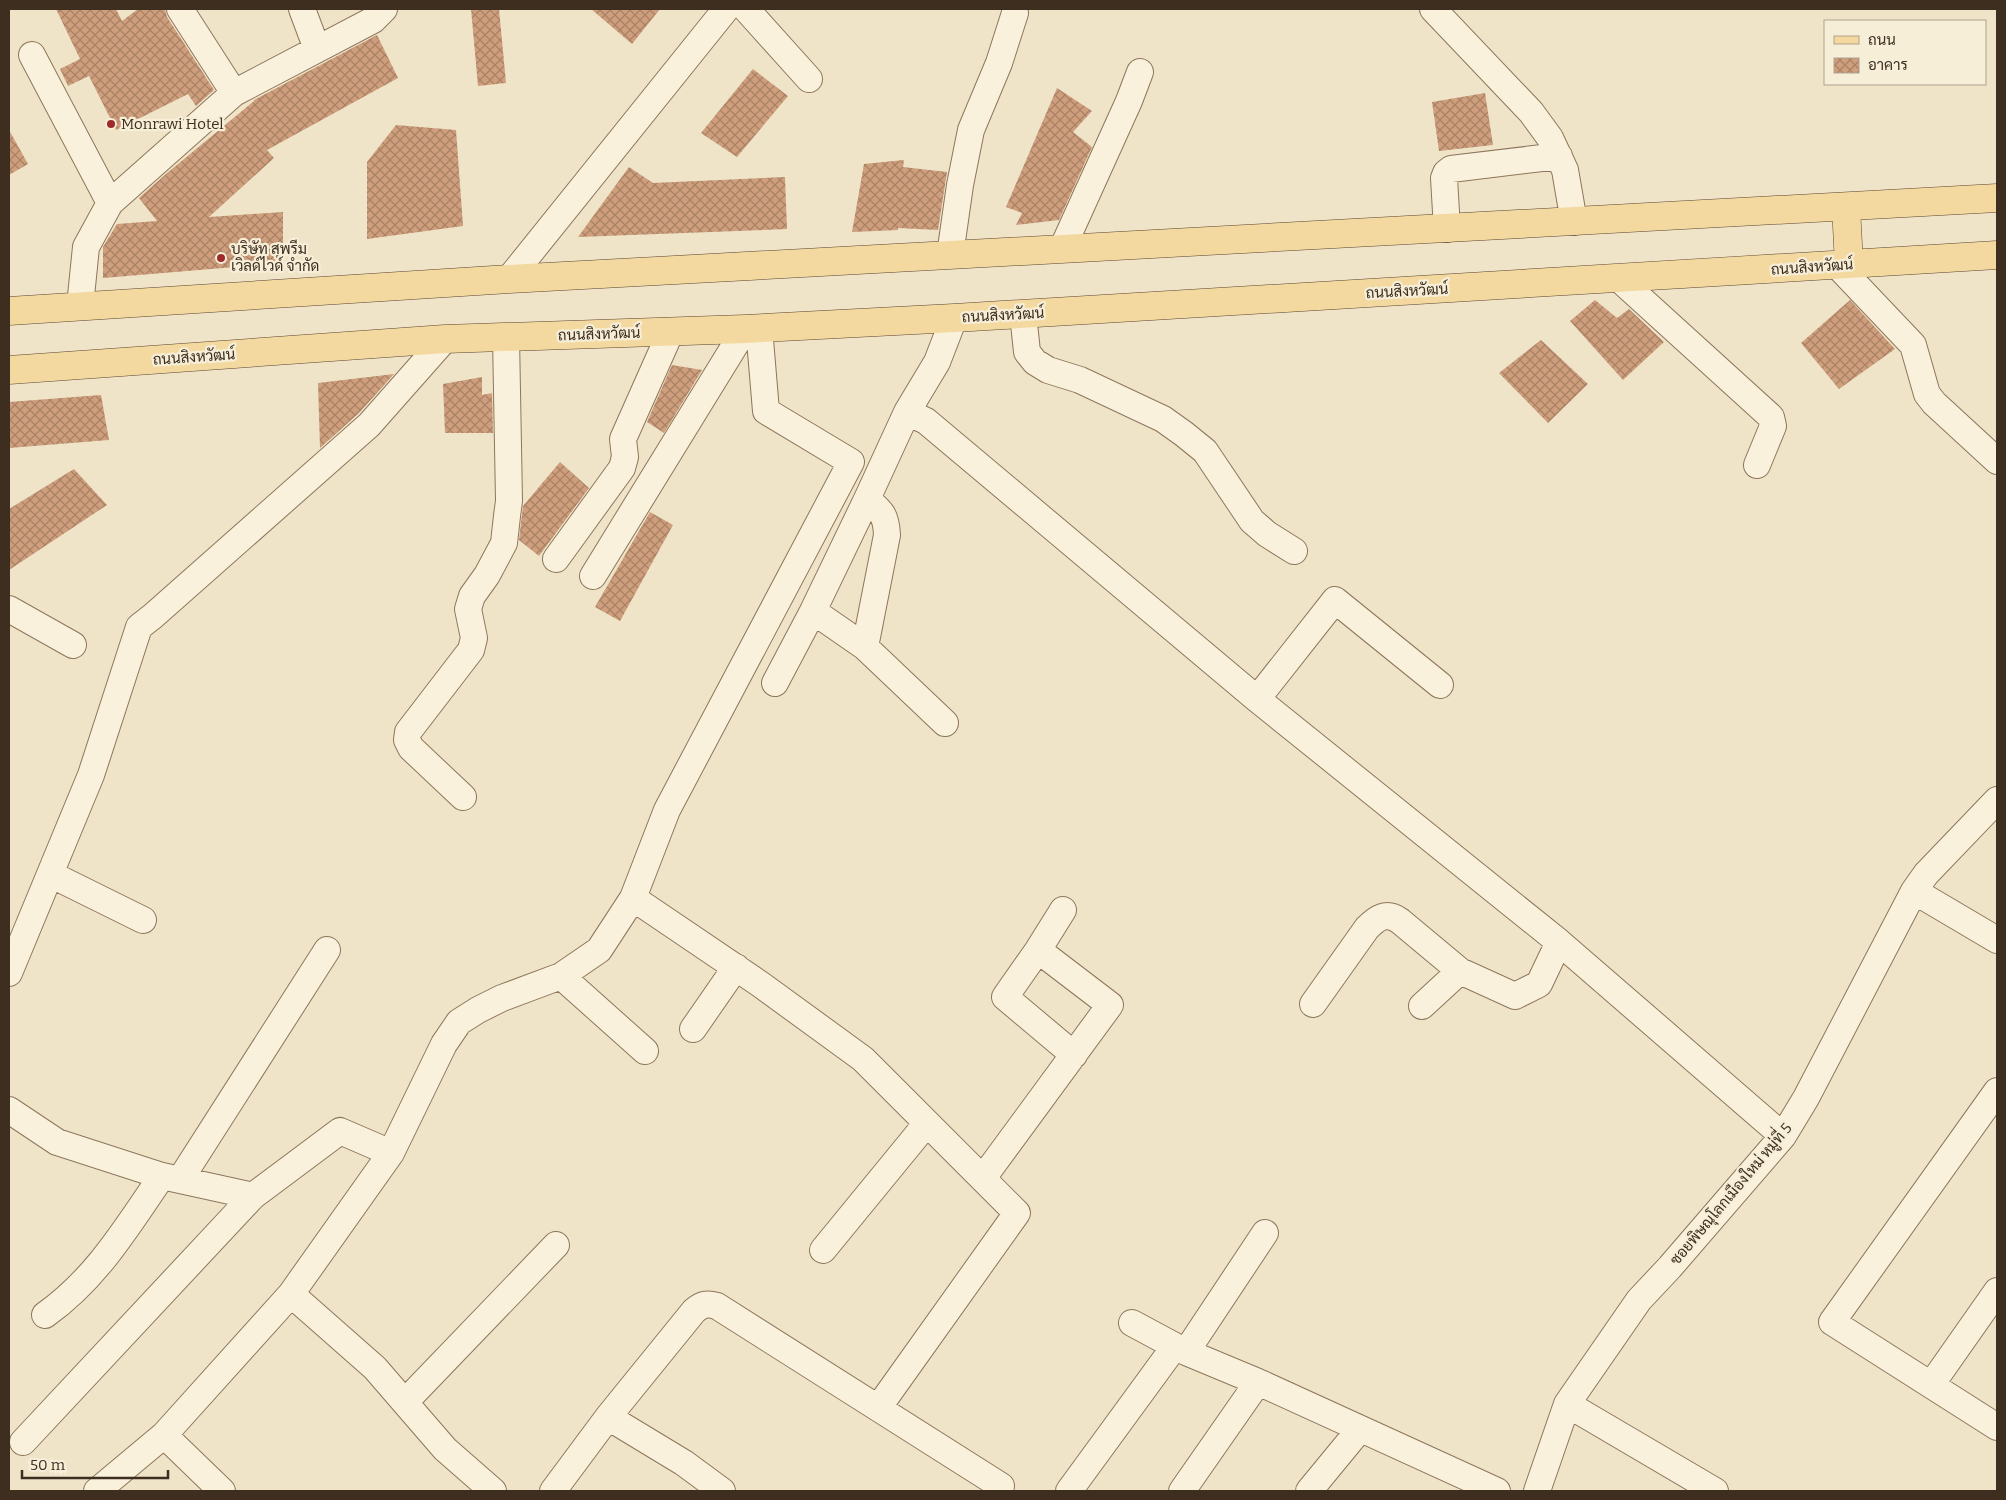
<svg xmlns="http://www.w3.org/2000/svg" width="2006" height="1500" font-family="Bitter,Sarabun,serif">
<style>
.building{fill:url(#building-cross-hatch)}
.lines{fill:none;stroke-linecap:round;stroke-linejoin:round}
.minor-casing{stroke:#8d765c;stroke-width:28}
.major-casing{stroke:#5b4430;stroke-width:29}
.minor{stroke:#faf1dc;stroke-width:26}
.major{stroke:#f3d9a0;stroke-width:28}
.poi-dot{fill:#9e2a2b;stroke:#f7eed8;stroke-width:2}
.labels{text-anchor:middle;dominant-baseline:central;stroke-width:4.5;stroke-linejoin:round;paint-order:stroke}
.poi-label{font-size:15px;fill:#3d2e20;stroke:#f7eed8;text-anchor:start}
.street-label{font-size:15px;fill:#3d2e20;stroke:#f7eed8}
</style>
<defs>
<pattern id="building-cross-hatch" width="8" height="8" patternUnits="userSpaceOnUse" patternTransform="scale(1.25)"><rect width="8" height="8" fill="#cf9f7d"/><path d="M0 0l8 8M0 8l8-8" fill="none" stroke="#a98266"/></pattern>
</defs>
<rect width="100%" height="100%" fill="#f0e4c8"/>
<path class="building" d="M56,9H116L122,21L138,9H165L167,17L214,90L196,106L188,94L116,130L89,76L68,86L60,69L80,59Z
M471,9H499L506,83L478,86Z
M591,9H660L632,44Z
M377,35L398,78L267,150L274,158L209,217L283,212V263L103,278V247L117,224L157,221L139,198L166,174L254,101V100Z
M753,69L788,96L737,157L701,133Z
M1057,88L1092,111L1073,132L1092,147L1059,220L1016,225L1022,213L1006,207Z
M1485,93L1493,145L1439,151L1432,102Z
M396,125L456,130L463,226L367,239V162Z
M9,130L28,164L9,175Z
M904,160L903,167L947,172L938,230L898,228V230L852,232L864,164Z
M629,167L653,183L785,177L787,229L578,237Z
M1595,300L1617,318L1629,309L1664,342L1623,380L1570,321Z
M1850,300L1895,349L1839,389L1801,343Z
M1541,340L1588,384L1548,423L1499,373Z
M672,365L702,370L664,433L647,422Z
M394,374L359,413L320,448L318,383Z
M482,377V395L492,393L493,433H445L443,384Z
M101,395L109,440L9,448V402Z
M560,462L589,488L539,556L519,540L523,506Z
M74,469L107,505L9,570V509Z
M650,512L673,525L620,621L595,607Z"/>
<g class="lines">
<defs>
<path id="minor" d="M180,9L234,93
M302,9L317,49
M746,9L809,79
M1433,9L1531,112L1550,138L1565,170L1574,222
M32,55L110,203
M1447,229L1444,178L1446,173L1451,169L1559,156
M1062,249L1129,101L1140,72
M950,255L960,185L971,130L999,63L1015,13
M1837,265L1913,345L1927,394L1934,403L1997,461
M1618,278L1771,417L1773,426L1757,465
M509,279L726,9
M80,306L86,247L110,203L234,93L373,20L384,9
M1023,314L1027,352L1035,362L1048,370L1080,380L1163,419L1184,434L1205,451L1252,521L1267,534L1294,551
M954,318L937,362L907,412L926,421L1257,699L1559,942L1539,984L1515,996L1460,971L1422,1006
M907,412L867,499C882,512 886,515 887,535L865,647L945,723
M556,559L622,468L625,457L623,439L671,331
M593,576L745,329
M9,609L73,645
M813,611L865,647
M775,683L813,611L867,499
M1257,699L1335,600L1440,685
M463,797L411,748L407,740L408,732L471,650L474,638L468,609L472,596L487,575L504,543L507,516L509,501L506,337
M50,874L143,920
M1914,891L1997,940
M633,898L760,984L863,1059L1017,1213L878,1408
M1559,942L1783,1136
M1038,950L1005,997L1074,1055
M9,973L91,775L139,627L153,616L369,425L445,339
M561,976L645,1051
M1313,1004L1367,928C1377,918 1386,911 1400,921L1460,971
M693,1029L736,967
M1997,1091L1832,1322L1997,1427
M9,1110L57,1142L162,1176L253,1196L340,1131L391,1153
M983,1178L1110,1005L1038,950L1063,910
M180,1180L327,950
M823,1250L927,1123
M291,1294L375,1368L445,1449L493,1491
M45,1315C97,1278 126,1228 162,1176
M1132,1323L1186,1352L1258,1382L1497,1491
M1186,1352L1265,1233
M1931,1385L1997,1291
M405,1402L556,1245
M1567,1404L1715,1491
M608,1417L684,1463L722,1491
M164,1435L222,1491
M23,1442L253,1196
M97,1491L164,1435L291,1294L391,1153L444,1044L459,1022L478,1010L502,998L561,976L599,950L633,898L667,810L851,462L766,411L759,328
M553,1491L608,1417L694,1311C702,1304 707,1303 717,1306L1001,1486L998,1491
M1069,1491L1175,1346
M1182,1491L1258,1382
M1309,1491L1360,1429
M1537,1491L1567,1404L1639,1300L1670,1267L1783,1136L1806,1098L1914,891L1926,874L1997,800"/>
<path id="major" d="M1846,207L1849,264
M9,311L509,279L1997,198
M9,370L445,339L745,329L954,318L1997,255"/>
</defs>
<use href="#minor" class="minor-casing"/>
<use href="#major" class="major-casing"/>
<use href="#minor" class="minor"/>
<use href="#major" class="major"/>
</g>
<g class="poi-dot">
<circle cx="111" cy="124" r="5"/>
<circle cx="221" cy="258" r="5"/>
</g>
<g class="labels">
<g class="poi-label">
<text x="121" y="124">Monrawi Hotel</text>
<text x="231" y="249">บริษัท สุพรีม<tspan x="231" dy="17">เวิลด์ไวด์ จำกัด</tspan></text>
</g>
<g class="street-label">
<text transform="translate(1812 267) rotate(-4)">ถนนสิงหวัฒน์</text>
<text transform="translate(1407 291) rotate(-3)">ถนนสิงหวัฒน์</text>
<text transform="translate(1003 315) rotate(-3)">ถนนสิงหวัฒน์</text>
<text transform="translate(599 334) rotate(-2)">ถนนสิงหวัฒน์</text>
<text transform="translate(194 357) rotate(-4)">ถนนสิงหวัฒน์</text>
<text transform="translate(1731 1194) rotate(-50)">ซอยพิษณุโลกเมืองใหม่ หมู่ที่ 5</text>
</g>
</g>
<rect width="2006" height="1500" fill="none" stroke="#3d2e20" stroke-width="20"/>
<rect x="1824" y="20" width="162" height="65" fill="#f7eed8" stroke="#ada18e"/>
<rect x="1834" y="36" width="25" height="8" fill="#f3d9a0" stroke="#ada18e"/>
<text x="1868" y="45" font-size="15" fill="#3d2e20">ถนน</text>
<rect x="1834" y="58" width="25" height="15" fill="url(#building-cross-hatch)" stroke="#ada18e"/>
<text x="1868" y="70" font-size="15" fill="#3d2e20">อาคาร</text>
<path d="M22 1470v8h146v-8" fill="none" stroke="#3d2e20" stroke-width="2.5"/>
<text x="30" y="1470" font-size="15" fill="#3d2e20" stroke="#f7eed8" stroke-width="4" paint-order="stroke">50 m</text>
</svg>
